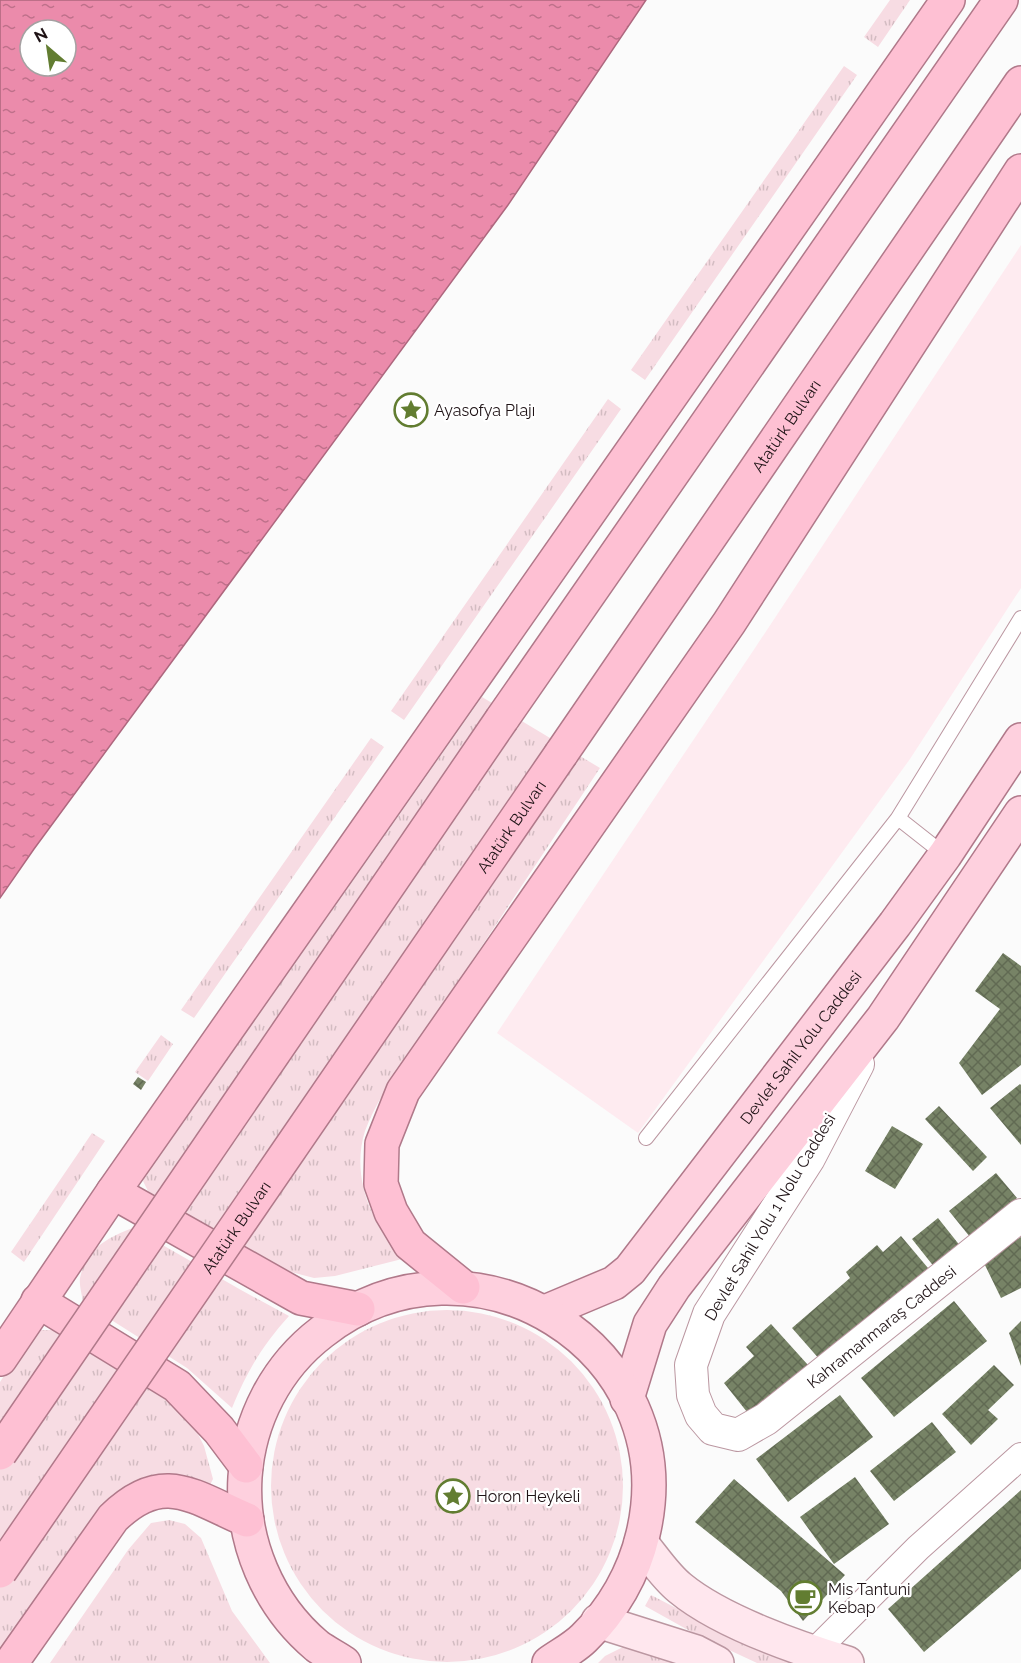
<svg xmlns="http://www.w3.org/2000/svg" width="1021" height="1663" font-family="Raleway,sans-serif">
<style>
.built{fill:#feebf0}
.grass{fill:url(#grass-tufts)}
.water{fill:url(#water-ripples);stroke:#ae677e;stroke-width:1.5;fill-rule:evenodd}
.building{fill:url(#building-cross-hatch)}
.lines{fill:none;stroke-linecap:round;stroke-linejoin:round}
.service-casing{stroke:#bb97a1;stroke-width:16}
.minor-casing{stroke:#bb97a1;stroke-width:28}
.tertiary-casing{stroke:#bb97a1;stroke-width:34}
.secondary-casing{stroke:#bb97a1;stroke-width:36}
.primary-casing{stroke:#b0798a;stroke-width:36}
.trunk-casing{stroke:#b0798a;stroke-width:36}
.service{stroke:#fff;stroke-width:14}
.minor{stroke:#fff;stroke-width:26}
.tertiary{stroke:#fff;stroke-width:32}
.secondary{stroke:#ffe7ee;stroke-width:33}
.primary{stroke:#fed0de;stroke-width:33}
.trunk{stroke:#fec0d3;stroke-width:33}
.trunk-bridge-casing{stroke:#b0798a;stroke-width:36;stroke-linecap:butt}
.trunk-bridge{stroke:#fec0d3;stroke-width:33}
.labels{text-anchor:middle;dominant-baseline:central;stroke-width:4.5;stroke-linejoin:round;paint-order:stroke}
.poi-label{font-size:16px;fill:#1f1316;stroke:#fff;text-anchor:start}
.street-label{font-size:16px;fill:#1f1316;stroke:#fff}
</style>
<defs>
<pattern id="grass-tufts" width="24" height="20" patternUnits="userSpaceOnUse" patternTransform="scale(1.5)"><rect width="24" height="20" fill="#f7dce3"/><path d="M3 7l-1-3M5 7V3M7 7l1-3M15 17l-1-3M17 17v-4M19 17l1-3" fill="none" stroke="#d3bcc2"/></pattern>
<pattern id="water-ripples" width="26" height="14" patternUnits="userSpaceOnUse" patternTransform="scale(1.5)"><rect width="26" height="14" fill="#eb8bab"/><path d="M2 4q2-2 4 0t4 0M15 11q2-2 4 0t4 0" fill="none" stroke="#be708a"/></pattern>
<pattern id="building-cross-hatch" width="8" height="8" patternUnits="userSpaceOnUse" patternTransform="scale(1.5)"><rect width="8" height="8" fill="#778366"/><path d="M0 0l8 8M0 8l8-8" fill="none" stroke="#616a53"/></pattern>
</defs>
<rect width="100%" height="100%" fill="#fbfbfb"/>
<path class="built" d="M1021,245V588L910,759L638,1133L497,1033L755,648Z"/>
<path class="grass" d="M890,0H910L878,47L864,37Z
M844,66L857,75L645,380L631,370Z
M608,399L621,409L404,720L391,711Z
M482,697L600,768L379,1101C374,1110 369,1120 365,1131C351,1175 370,1224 402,1255V1259L335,1276L314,1278L291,1272L264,1259L148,1191L143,1181L147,1168L163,1141L322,925Z
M371,738L384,747L194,1018L181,1010Z
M161,1035L173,1044L148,1081L135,1072Z
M92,1133L105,1141L24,1262L11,1252Z
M133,1228L241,1290L289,1316C262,1346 247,1371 232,1408L187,1368L83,1302C82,1295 79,1285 80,1278C86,1249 108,1237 133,1228Z
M271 1486a176 176 0 1 1 352 0a176 176 0 1 1-352 0Z
M41,1330H52L168,1401L197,1432L204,1446L213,1479L210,1485C163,1474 150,1468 108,1499L0,1651V1382L32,1333Z
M169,1520L185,1524L201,1538L232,1611L270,1663H50L128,1550L151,1523Z
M651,1595L751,1647L792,1663H757L697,1635L645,1606Z
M625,1646L687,1663H598L605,1656Z"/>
<path class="water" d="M0,0H646L508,205L34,849L0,898ZM30,30H66V66H30Z"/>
<path class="building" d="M1003,953L1021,966V1065L982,1095L959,1063L1000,1009L975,991Z
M138,1077L146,1082L141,1090L133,1084Z
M1020,1084L1021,1085V1145L990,1108Z
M939,1106L987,1157L973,1171L925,1119Z
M892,1126L923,1144L895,1189L865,1171Z
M996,1173L1017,1198L970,1237L949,1211Z
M938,1218L961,1247L935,1268L912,1239Z
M901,1236L928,1268L821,1361L792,1328L850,1278L846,1272L877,1245L883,1252Z
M1021,1237V1288L1001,1298L982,1259Z
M954,1301L987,1341L894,1417L861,1378Z
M1021,1321V1366L1009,1333Z
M771,1324L808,1365L751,1417L724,1383L754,1356L746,1347Z
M994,1365L1014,1385L988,1410L998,1419L971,1445L942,1414Z
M840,1395L873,1437L788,1502L756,1459Z
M932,1422L956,1452L894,1501L870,1471Z
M855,1477L889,1524L834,1564L800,1517Z
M734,1479L845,1575L803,1621L781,1591L695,1522Z
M1021,1490V1569L924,1652L888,1609Z"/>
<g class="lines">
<defs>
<path id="service" d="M945,855L898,818L1021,618
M646,1138L898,818"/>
<path id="minor" d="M813,1653L918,1548L1021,1456"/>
<g id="tertiary">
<path id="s1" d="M858,1064L809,1158L709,1314L691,1365L693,1395L701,1415L713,1429L738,1435L766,1419L1021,1215"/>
</g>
<path id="secondary" d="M641,1543C653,1557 665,1576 680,1588C720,1621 797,1648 847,1663
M598,1621L696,1652L717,1663"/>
<g id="primary">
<path id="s2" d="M545,1312L614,1283L630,1270L895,924L945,855L1021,740"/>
<path d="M627,1399L650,1324L674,1287L883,1018L1021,813"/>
<path d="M344,1663C335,1657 325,1652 317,1646C268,1605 241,1541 245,1477C249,1420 276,1367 322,1332C471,1215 687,1348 643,1534C634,1573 613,1610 584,1638C574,1648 560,1655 549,1663"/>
</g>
<g id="trunk">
<path d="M502,719L1001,0"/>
<path id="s3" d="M561,754L1021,83"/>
<path d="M113,1192L301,1298L358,1309"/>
<path d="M463,1287L410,1244L391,1212L381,1184L382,1144L403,1091L729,623L1021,171"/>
<path d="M38,1301L177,1386L219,1430L246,1466"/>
<path d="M0,1359L113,1192L948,0"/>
<path d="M11,1663L113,1518C163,1469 193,1497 247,1520"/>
</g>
</defs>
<use href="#service" class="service-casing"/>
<use href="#minor" class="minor-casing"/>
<use href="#tertiary" class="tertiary-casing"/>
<use href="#secondary" class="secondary-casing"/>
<use href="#primary" class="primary-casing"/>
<use href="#trunk" class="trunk-casing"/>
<use href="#service" class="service"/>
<use href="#minor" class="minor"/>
<use href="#tertiary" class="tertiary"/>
<use href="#secondary" class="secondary"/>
<use href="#primary" class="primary"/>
<use href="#trunk" class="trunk"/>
<defs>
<g id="trunk-bridge">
<path d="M0,1453L502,719"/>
<path id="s4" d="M0,1571L561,754"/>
</g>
</defs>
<use href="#trunk-bridge" class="trunk-bridge-casing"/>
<use href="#trunk-bridge" class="trunk-bridge"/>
</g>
<defs>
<symbol id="sight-ring" viewBox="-11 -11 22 22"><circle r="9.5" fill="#fff" stroke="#627d31" stroke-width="1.5"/><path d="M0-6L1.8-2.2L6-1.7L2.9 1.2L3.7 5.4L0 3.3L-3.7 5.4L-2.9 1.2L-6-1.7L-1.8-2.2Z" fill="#627d31"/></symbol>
<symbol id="cafe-ring" viewBox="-11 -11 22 22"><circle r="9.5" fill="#fff" stroke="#627d31" stroke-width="1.5"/><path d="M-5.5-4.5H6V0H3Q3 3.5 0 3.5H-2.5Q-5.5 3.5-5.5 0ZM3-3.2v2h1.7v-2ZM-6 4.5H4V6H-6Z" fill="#627d31"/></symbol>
</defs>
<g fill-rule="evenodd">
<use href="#sight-ring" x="392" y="391" width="38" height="38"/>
<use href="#sight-ring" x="434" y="1477" width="38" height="38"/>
<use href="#cafe-ring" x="786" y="1579" width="38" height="38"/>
</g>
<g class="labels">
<g class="poi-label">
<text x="434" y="410">Ayasofya Plajı</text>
<text x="476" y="1496">Horon Heykeli</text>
<text x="828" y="1589">Mis Tantuni<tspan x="828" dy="18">Kebap</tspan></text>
</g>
<g class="street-label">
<text stroke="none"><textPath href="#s3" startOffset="398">Atatürk Bulvarı</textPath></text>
<text stroke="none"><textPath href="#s4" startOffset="903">Atatürk Bulvarı</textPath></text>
<text stroke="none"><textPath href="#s2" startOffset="376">Devlet Sahil Yolu Caddesi</textPath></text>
<text transform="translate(770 1217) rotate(-59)">Devlet Sahil Yolu 1 Nolu Caddesi</text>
<text stroke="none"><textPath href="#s4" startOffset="417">Atatürk Bulvarı</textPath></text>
<text stroke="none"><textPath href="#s1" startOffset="621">Kahramanmaraş Caddesi</textPath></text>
</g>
</g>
<g transform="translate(48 48) rotate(331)"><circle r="28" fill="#ffffff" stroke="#a5a1a2" stroke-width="1.5"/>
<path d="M0-4.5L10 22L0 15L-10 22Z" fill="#627d31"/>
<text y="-9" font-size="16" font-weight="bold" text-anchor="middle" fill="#1f1316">N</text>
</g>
</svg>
